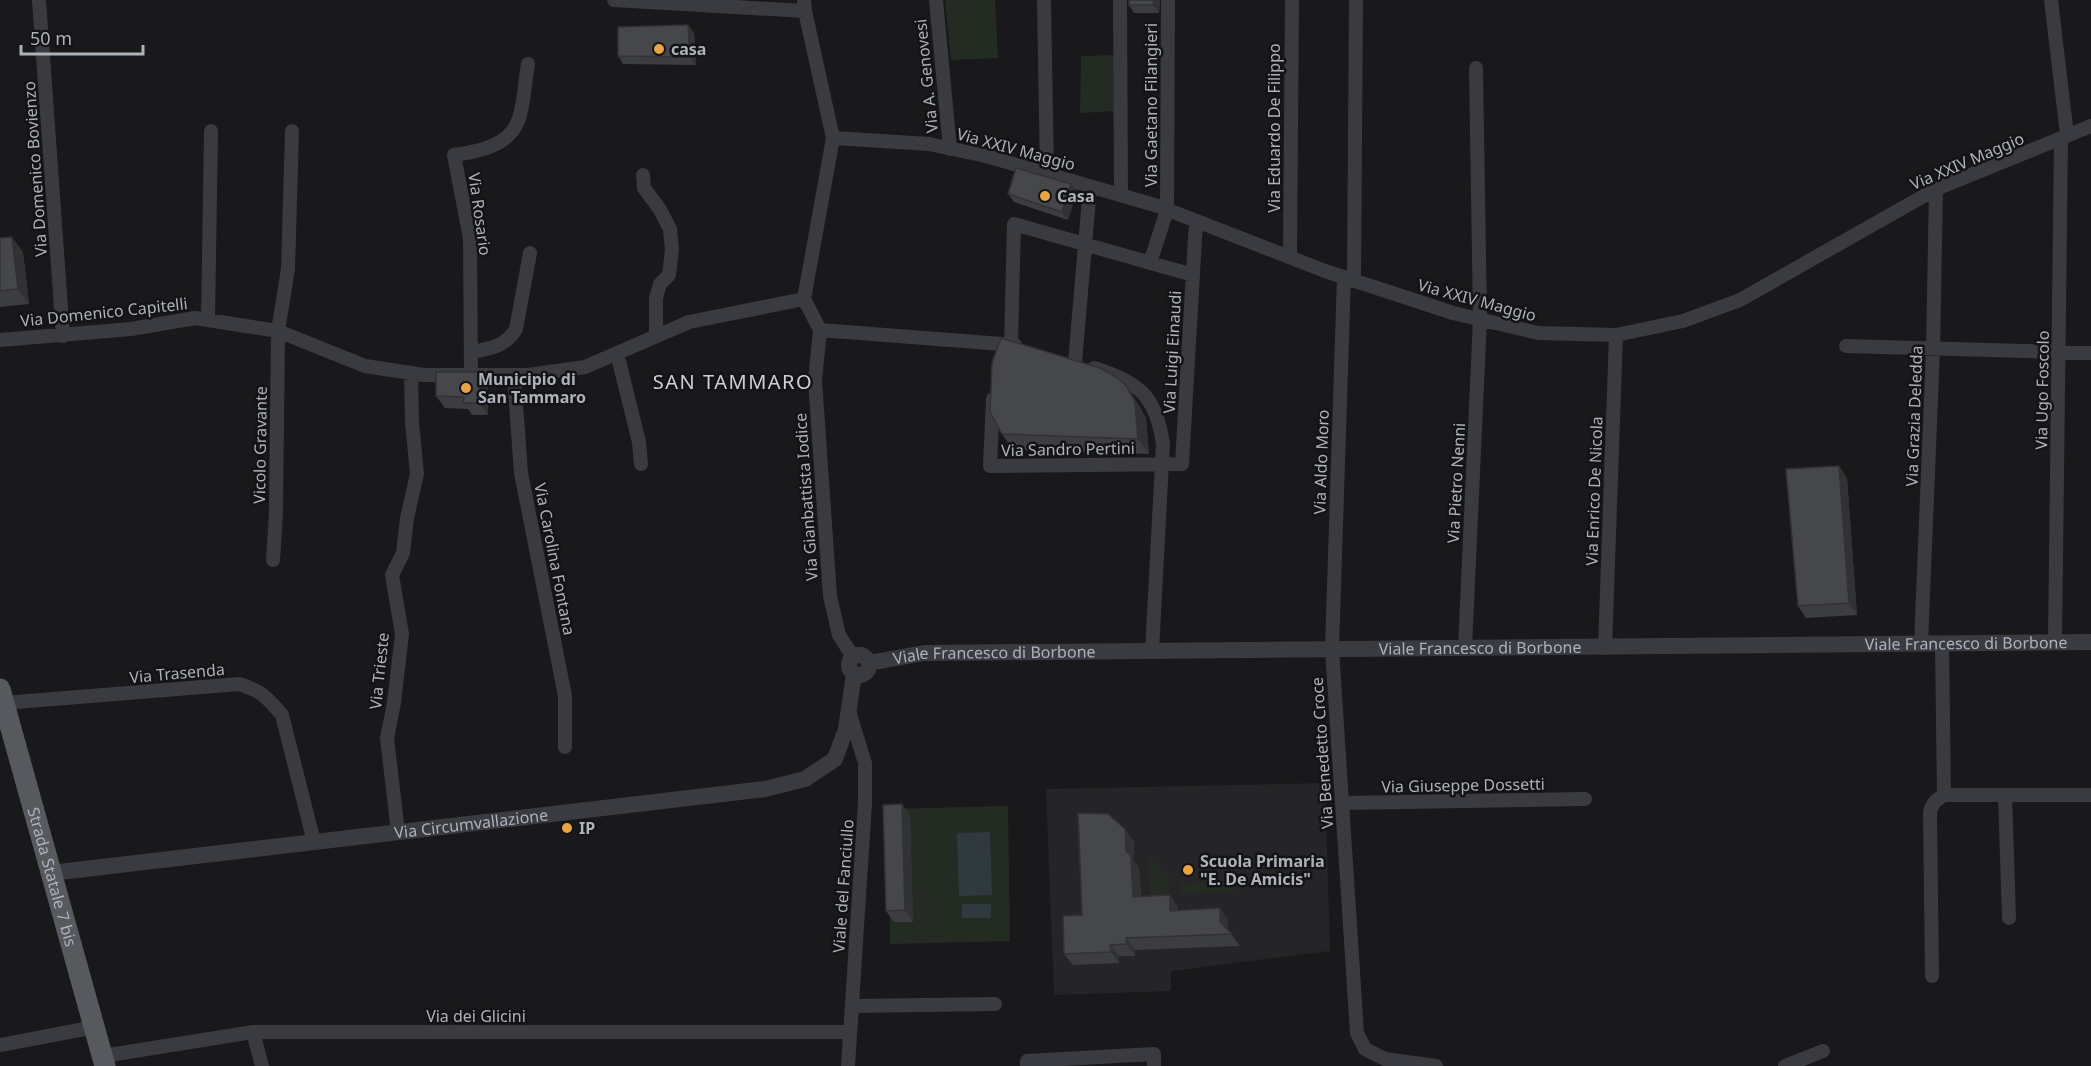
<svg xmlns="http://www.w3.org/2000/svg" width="2091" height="1066" font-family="'Noto Sans',sans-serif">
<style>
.built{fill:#252528}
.green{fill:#232b23}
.water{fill:#2f393e}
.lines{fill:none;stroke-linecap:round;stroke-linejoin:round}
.minor{stroke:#3a3b40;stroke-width:14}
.tertiary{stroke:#3a3b40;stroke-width:16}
.primary{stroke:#56595e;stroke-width:21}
.wall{fill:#3c3d40}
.shaded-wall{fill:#313234}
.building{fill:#46474b;stroke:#313234;stroke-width:1.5}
.poi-dot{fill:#e8a444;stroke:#141416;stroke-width:2}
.labels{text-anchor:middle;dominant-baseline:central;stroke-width:5;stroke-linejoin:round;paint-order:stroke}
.poi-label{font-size:16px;font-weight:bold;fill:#acb1ba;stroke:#141416;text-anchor:start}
.street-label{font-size:16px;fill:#acb1ba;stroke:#141416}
.quarter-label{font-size:20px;letter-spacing:1.5px;fill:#cdd0d6;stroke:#141416}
</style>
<rect width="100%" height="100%" fill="#19191b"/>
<path class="built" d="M1325,783L1330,951L1171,971V991L1054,995L1046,789Z"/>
<path class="green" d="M945,0H995L998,58L951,60Z
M1115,55L1116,111L1080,113L1081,56Z
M1008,806L1010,941L890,944L888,809Z
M1148,857L1169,877L1170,895L1150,896Z
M1234,881V892L1182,894L1181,883Z"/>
<path class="water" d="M990,832L992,895L959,896L957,833Z
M962,904H991V918H962Z"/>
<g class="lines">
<path class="minor" d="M39,0L63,336
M614,0L805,11
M804,0L805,11L833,138L804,299L820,330
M936,0L950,149
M1044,0L1047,174
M1120,0L1121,195
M2051,0L2067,135
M833,138L929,144L986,156L1158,206L1325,271L1453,313L1538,333L1616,335L1683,321L1740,300L1936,189L2091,126
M643,175L644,188L659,208L670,229L672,250L669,275L660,284L656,298V336
M1290,257L1292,0
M1150,263L1167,210L1168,0
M1344,277L1332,649L1357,1033L1365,1049L1385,1059L1436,1066
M1354,281L1356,0
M208,320L211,131
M820,330L1015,345
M820,330L815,380L830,596L839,635L853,657
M0,340L131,329L195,318L278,331L365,366L424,375H528L585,367L689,322L804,299
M1011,344L1014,224L1193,275
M1846,346L2091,353
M471,352C490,349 506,346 516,329L530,253
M617,353L639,442L641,464
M1075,362L1090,187
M1094,368C1139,383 1156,395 1163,444L1152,651
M471,375L470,239L454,155C477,152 509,146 518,121C524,107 525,80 528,64
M514,375L521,473L565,696V747
M993,399L990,466L1182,464L1196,221
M273,560L276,512L278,331L288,269L292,131
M2055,642L2061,139
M1942,643L1944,795H2091
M1921,644L1933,350L1936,189
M1465,648L1480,319L1476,68
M1605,648L1616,335
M4,703L239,684C260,690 268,698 282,715L314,842
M2005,795L2009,918
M1342,803L1585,799
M398,832L387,738L394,703L402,634L392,575L403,553L407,518L417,474L412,422L411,373
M1932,976L1930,813C1931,804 1936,800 1944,795
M852,1006L995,1004
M253,1032L262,1066
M0,1045L95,1027
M103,1056L253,1032H850
M848,1066L865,803V763L849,711
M1027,1066V1061L1154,1054V1066
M1785,1066L1823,1051"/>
<g class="tertiary">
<circle cx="859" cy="665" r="10"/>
<path id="s1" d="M869,663L924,653L2091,642"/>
<path id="s2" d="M51,873L765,789L805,779L835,759L846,729L854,674"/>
</g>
<path class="primary" id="s3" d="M0,689L105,1066"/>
</g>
<path class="wall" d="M1129,0H1160L1159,13H1134L1129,5Z
M688,25L694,33L696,65L623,64L618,56Z
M1077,192L1068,220L1014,202L1008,194Z
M0,238L23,252L29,304L0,307Z
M488,384V415H472L468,409L445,408L436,396Z
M1137,402L1146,418L1149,454L1013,450L1002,434Z
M1839,466L1847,478L1857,615L1806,618L1798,606Z
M902,804L910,816L913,922H894L886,911Z
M1134,841V861L1139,868L1141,897L1178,907V910L1228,920V930L1240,946L1135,950V956H1119V963L1073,965L1064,954L1082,915Z"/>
<path class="shaded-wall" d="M1154,0H1160L1159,13L1153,5Z
M688,25L694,33L696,65L690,57Z
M1071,184L1077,192L1068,220L1062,212Z
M12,237L23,252L29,304L18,289Z
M480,372L488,384V415L479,403Z
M1127,387L1137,402L1146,418L1149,454L1138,439Z
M1839,466L1847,478L1857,615L1849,603Z
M902,804L910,816L913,922L905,910Z
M1125,829L1134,841V861L1139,868L1141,909L1133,897L1126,851Z
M1170,895L1178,907L1179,922L1170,911Z
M1220,908L1228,920L1229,934L1220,922Z
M1126,938L1135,950V956L1127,944Z
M1110,945L1119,956V963L1111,952Z"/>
<path class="building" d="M1129,0H1154L1153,5H1129Z
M688,25L690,57L618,56V27Z
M1016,168L1071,184L1062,212L1008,194Z
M12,237L18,289L0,291V238Z
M1001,338L1100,368L1118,378L1127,387L1135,402L1138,439L1002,434L990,412L992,363Z
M436,372H480L479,403H463L464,397L436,396Z
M1839,466L1849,603L1798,606L1786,469Z
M902,804L905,910L886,911L883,805Z
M1078,813L1108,814L1125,829L1126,851L1131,856L1133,897L1170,895V911L1220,908V922L1232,934L1126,938L1127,944L1110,945L1111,952L1064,954L1063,916L1082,915Z"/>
<g class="poi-dot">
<circle cx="659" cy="49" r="6"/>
<circle cx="1045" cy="196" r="6"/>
<circle cx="466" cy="388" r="6"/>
<circle cx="567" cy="828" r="6"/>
<circle cx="1188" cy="870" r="6"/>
</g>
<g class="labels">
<g class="poi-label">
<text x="671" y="49">casa</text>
<text x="1057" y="196">Casa</text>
<text x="478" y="379">Municipio di<tspan x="478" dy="18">San Tammaro</tspan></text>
<text x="579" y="828">IP</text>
<text x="1200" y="861">Scuola Primaria<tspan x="1200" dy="18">"E. De Amicis"</tspan></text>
</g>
<g class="street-label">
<text transform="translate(926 76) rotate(-96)">Via A. Genovesi</text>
<text transform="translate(1151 105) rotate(-90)">Via Gaetano Filangieri</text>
<text transform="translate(1274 128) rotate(-90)">Via Eduardo De Filippo</text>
<text transform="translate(1016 149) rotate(15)">Via XXIV Maggio</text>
<text transform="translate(1967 161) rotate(-23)">Via XXIV Maggio</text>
<text transform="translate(35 169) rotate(-94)">Via Domenico Bovienzo</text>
<text transform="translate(480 214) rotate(82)">Via Rosario</text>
<text transform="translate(1477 300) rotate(15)">Via XXIV Maggio</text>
<text transform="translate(104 312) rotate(-6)">Via Domenico Capitelli</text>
<text transform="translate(1172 352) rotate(-87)">Via Luigi Einaudi</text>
<text transform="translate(2042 390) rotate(-89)">Via Ugo Foscolo</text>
<text transform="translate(1914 416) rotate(-88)">Via Grazia Deledda</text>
<text transform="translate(260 445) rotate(-89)">Vicolo Gravante</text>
<text transform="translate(1068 449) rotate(-1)">Via Sandro Pertini</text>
<text transform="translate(1321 462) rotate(-88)">Via Aldo Moro</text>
<text transform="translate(1456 483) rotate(-87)">Via Pietro Nenni</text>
<text transform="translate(1594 491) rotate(-88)">Via Enrico De Nicola</text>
<text transform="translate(806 497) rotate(-94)">Via Gianbattista Iodice</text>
<text transform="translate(555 559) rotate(79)">Via Carolina Fontana</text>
<text stroke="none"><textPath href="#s1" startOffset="1098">Viale Francesco di Borbone</textPath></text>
<text stroke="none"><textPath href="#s1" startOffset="612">Viale Francesco di Borbone</textPath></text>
<text stroke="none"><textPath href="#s1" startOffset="126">Viale Francesco di Borbone</textPath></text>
<text transform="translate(379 671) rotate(-84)">Via Trieste</text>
<text transform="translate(177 673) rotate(-5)">Via Trasenda</text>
<text transform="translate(1322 753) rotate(-94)">Via Benedetto Croce</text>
<text transform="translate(1463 785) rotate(-1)">Via Giuseppe Dossetti</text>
<text stroke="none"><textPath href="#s2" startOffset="423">Via Circumvallazione</textPath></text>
<text stroke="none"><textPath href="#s3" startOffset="195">Strada Statale 7 bis</textPath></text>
<text transform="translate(843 886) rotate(-86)">Viale del Fanciullo</text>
<text x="476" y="1016">Via dei Glicini</text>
</g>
<g class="quarter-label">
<text x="733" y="381">SAN TAMMARO</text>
</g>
</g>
<path d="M21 45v9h122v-9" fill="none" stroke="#acb1ba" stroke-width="3"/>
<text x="30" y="45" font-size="18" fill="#acb1ba" stroke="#141416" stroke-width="4.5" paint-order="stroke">50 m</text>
</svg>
